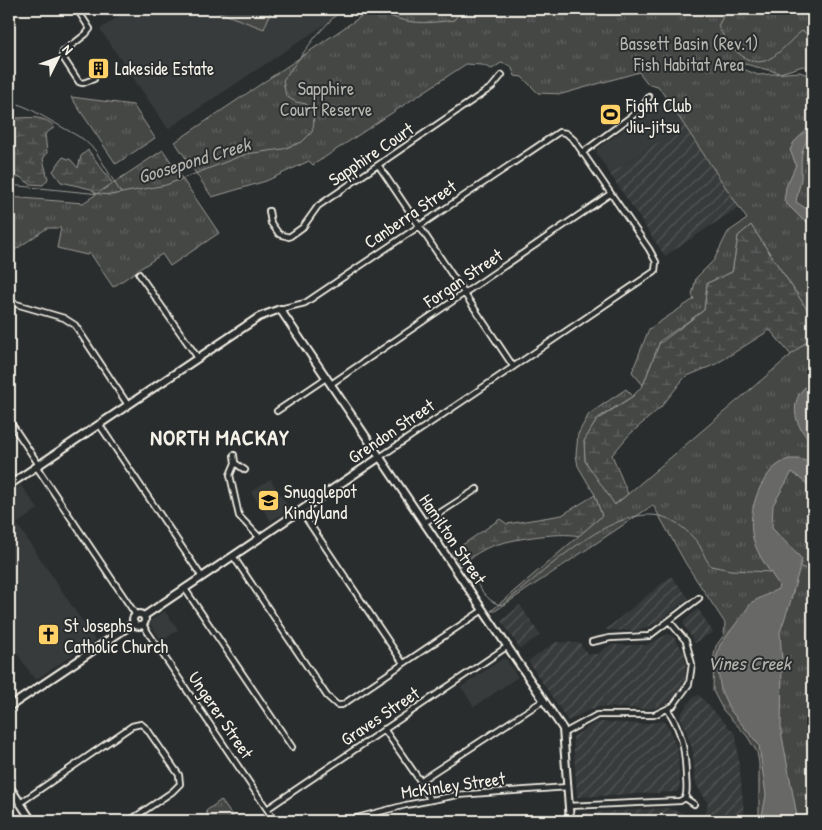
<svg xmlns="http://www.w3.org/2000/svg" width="822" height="830" font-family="'Patrick Hand',sans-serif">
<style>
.built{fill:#373a3a}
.industrial{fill:url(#industrial-furrows)}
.wetland{fill:url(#wetland-marsh);stroke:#9c9c96}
.park{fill:url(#park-tufts);stroke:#9c9c96}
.pitch{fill:#444645;stroke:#9c9c96}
.water{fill:#676866;stroke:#9f9f9a}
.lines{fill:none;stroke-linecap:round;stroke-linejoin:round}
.stream{stroke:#9f9f9a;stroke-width:1}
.street-casing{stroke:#f4f1e8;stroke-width:8}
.secondary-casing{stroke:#f4f1e8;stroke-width:10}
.street{stroke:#2a2d2e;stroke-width:4.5}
.secondary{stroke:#2a2d2e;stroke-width:6}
.labels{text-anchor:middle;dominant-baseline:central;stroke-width:4;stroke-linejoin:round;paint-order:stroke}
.park-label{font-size:18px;fill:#b6b5af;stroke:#2a2d2e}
.poi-label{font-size:18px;fill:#f4f1e8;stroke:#2a2d2e;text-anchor:start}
.street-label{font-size:18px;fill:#f4f1e8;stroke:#2a2d2e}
.water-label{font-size:19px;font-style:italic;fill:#b5b3ae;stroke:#2a2d2e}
.district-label{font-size:22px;font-weight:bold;letter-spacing:1px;fill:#f4f1e8;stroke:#2a2d2e}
</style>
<defs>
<pattern id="industrial-furrows" width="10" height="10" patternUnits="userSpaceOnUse" patternTransform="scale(1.25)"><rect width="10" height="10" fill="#373a3a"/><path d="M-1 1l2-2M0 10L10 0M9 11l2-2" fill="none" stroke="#555756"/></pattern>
<pattern id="wetland-marsh" width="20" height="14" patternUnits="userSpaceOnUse" patternTransform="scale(1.25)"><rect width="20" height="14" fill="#444645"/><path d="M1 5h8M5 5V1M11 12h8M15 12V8" fill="none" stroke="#606160"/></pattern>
<pattern id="park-tufts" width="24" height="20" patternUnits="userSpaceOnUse" patternTransform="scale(1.25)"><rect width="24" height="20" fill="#444645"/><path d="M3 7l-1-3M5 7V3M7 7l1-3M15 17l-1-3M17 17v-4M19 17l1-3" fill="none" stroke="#606160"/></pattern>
</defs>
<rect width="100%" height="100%" fill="#2a2d2e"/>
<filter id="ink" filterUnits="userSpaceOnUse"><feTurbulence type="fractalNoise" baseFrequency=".02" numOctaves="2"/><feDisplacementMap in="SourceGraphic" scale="10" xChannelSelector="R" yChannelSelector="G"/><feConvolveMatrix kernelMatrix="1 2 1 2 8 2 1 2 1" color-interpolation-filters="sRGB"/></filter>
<g filter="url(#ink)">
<path class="built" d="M130,9H348L168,129L100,29Z
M667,100L684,125L610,174L597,154L596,149Z
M270,479L290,509L271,521L251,492Z
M21,485L38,509L17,524L95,640L35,680L9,641V493Z
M165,611L178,630L162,641L150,624L151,620Z
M502,659H506L518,677L474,707L461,687Z"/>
<path class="industrial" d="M684,125L739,207L665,256L610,174Z
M671,576L689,598L657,623L638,631L605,630Z
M520,605L540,635L520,649L501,621Z
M698,609L713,632L695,643L683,624L685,620Z
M668,634L672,635L684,652L686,665L685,678L680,690L672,699L665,704L650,709L599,707L587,711L568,721L528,661L556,642L581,643V646L588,654H597L610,645H646Z
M699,695L736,735L745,821H578V814L581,813L666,808L681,812L693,819L705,815L708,803L696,784L692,748L680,715L692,698Z
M663,721L669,727L678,751L680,787L677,792L577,797L573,737L593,724L601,722L642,724Z"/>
<path class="wetland" d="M9,118C25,119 42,113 55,127L45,134L47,153L43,159L48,179L43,185L30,184L20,177L9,180Z
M88,150L114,185L99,196L91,189L61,182L53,171L63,157L71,160L78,168L81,156Z
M751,225L813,318V336L791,355L770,330L716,364L685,377L661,407L629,435L612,455L628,494L614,505L585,461L584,440L597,420L633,396L643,385L659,344L704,310L707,283L732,272L738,236Z
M595,495L602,516L579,536C560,531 500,540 483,550C475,554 468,560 460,566L452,552L500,519L507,524L562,515Z"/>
<path class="park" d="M372,9H813V70L803,66L780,73L745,64L737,69H743L758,75L800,72L813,77V318L751,225L738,236L732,272L707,283L704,310L660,341L643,385L632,372L649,329L694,299L692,295L696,278L714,260L728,232L747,219L658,86L648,84L639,72L562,94L538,93L522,77L515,76L511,66L501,63L492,69L482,65L466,64L313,165L309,161L266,181L212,197L175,142Z
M71,97L133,105L155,138L116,164Z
M163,150L219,233L170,266L162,254L113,287L90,253L87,255L57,248L61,228H47L9,254V197L83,203Z
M813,336V821H759V763L757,752L747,736L723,710L713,691L714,655L716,646L724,635L725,623L686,564L653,505L495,611H491L602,516L595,495L578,466L576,455L578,434L589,414L626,389L633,396L598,418L584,441L585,461L615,505Z
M221,800L236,821H210L206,811Z"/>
<path class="pitch" d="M217,9H272L264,29L216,11Z"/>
<path class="water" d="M813,124V136C798,145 802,163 801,179C800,186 797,194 796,202L813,213V223L803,220L784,201L786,187L796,165L790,150L794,142Z
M813,381V443C792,426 787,396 813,381Z
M789,459H800L813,464V489L792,472L773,505L772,528L802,559L790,603L780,632L782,662L781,731L798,821H761L766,795L759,745L730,710L721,691L716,658L720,645L752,602L778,589L779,585C769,570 757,555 753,538C746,511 762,467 789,459Z"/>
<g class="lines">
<path class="stream" d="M377,9C402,25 425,24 454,20L462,9
M727,9L718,26C725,42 748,71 769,59C781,53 791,39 802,31C817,37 809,49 813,62
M9,100L30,109L83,139L95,150L121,193
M9,185L110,195L166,185L246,154L283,149L302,142L312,132L314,122L311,109L306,104L296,102L286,96L283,80L316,36L341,9
M466,566C475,579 485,603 502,605C542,576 622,490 675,522C683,527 695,538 700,546C704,554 705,559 711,566L730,570L771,572
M800,567L807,569L813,575"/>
<defs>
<path id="street" d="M77,9L90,29L86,34L63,52L62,56L79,82L83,83L94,79
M582,153L640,110L649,97
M379,166L513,366
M269,211L271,223L279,234L289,237L303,227L318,206L492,87L502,75
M139,274L198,358
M9,302L64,318L75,325L128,405
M280,309L305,303L559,132L566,133L574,140L649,249L656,262L655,271L380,457
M331,384L610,194
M277,411L326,378
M9,420L39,465
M99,424L202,577
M234,455L235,463
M36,466L136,615
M245,470L235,463L230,475L239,516L260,538
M301,511L403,663
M424,523L477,489
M233,556L327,696L337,705H342L483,610
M185,589L292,747
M143,625L275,821
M592,642L610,638L649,636L699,598
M384,729L423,785L430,800
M564,733L597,715H654L673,706L689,684L692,664L686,641L670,622
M420,781L544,700
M685,798L694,804
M20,803L132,726L141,724L147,729L179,775L180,784L172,792L129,821
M569,806L680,801L685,798C688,791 686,782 686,775C685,750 682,731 668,710
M267,809L508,646
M345,821L406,805L457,795L568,787"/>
<path id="secondary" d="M9,485L259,317L280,309L563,729L570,821
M133 620a6 6 0 1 1 12 0a6 6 0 1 1-12 0Z
M144,616L380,457
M9,707L134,623
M9,786L32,821"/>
</defs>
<use href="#street" class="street-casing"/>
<use href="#secondary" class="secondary-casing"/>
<use href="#street" class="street"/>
<use href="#secondary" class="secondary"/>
</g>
</g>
<defs>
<symbol id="building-square" viewBox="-11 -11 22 22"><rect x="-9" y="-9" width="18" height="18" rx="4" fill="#ffd166" stroke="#2a2d2e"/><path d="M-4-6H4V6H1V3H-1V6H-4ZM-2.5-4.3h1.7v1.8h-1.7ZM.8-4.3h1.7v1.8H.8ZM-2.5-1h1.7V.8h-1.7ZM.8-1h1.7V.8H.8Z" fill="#111"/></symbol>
<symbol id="stadium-square" viewBox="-11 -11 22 22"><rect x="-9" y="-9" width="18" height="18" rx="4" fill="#ffd166" stroke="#2a2d2e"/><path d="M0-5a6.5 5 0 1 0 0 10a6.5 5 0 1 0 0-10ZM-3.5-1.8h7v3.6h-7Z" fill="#111"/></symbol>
<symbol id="school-square" viewBox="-11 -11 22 22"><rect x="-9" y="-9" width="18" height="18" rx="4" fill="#ffd166" stroke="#2a2d2e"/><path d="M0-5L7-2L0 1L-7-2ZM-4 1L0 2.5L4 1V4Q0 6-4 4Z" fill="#111"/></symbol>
<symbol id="church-square" viewBox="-11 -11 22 22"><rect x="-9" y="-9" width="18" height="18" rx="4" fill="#ffd166" stroke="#2a2d2e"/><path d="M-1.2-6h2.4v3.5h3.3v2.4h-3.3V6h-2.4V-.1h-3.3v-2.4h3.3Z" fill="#111"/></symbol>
</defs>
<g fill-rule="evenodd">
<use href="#building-square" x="86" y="56" width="25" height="25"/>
<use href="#stadium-square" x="598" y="102" width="25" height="25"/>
<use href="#school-square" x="256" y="488" width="25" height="25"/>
<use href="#church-square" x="36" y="622" width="25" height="25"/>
</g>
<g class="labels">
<g class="park-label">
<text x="689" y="43">Bassett Basin (Rev.1)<tspan x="689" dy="21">Fish Habitat Area</tspan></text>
<text x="326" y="88">Sapphire<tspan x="326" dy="21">Court Reserve</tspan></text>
</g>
<g class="poi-label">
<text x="115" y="68">Lakeside Estate</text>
<text x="626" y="105">Fight Club<tspan x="626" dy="21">Jiu-jitsu</tspan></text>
<text x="284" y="491">Snugglepot<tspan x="284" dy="21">Kindyland</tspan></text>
<text x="64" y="625">St Josephs<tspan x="64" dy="21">Catholic Church</tspan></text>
</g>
<g class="street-label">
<text transform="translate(371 154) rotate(-34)">Sapphire Court</text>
<text transform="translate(410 214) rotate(-34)">Canberra Street</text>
<text transform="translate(463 278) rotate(-34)">Forgan Street</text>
<text transform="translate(391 431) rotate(-34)">Grendon Street</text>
<text transform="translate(453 539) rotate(56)">Hamilton Street</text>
<text transform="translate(221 715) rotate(56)">Ungerer Street</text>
<text transform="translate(380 716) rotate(-34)">Graves Street</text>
<text transform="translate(453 785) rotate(-8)">McKinley Street</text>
</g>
<g class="water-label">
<text transform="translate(194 160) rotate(-17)">Goosepond Creek</text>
<text x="749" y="663">Vines Creek</text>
</g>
<g class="district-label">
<text x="220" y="437">NORTH MACKAY</text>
</g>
</g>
<rect width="822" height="830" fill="none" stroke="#2a2d2e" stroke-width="30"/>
<rect x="15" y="15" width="792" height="800" fill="none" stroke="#f4f1e8" stroke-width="2" filter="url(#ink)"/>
<g transform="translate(58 58) rotate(48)" stroke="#2a2d2e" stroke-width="4" paint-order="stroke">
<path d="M0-4L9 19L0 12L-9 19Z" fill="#f4f1e8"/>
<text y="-8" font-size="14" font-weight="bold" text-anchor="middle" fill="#f4f1e8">N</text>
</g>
</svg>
